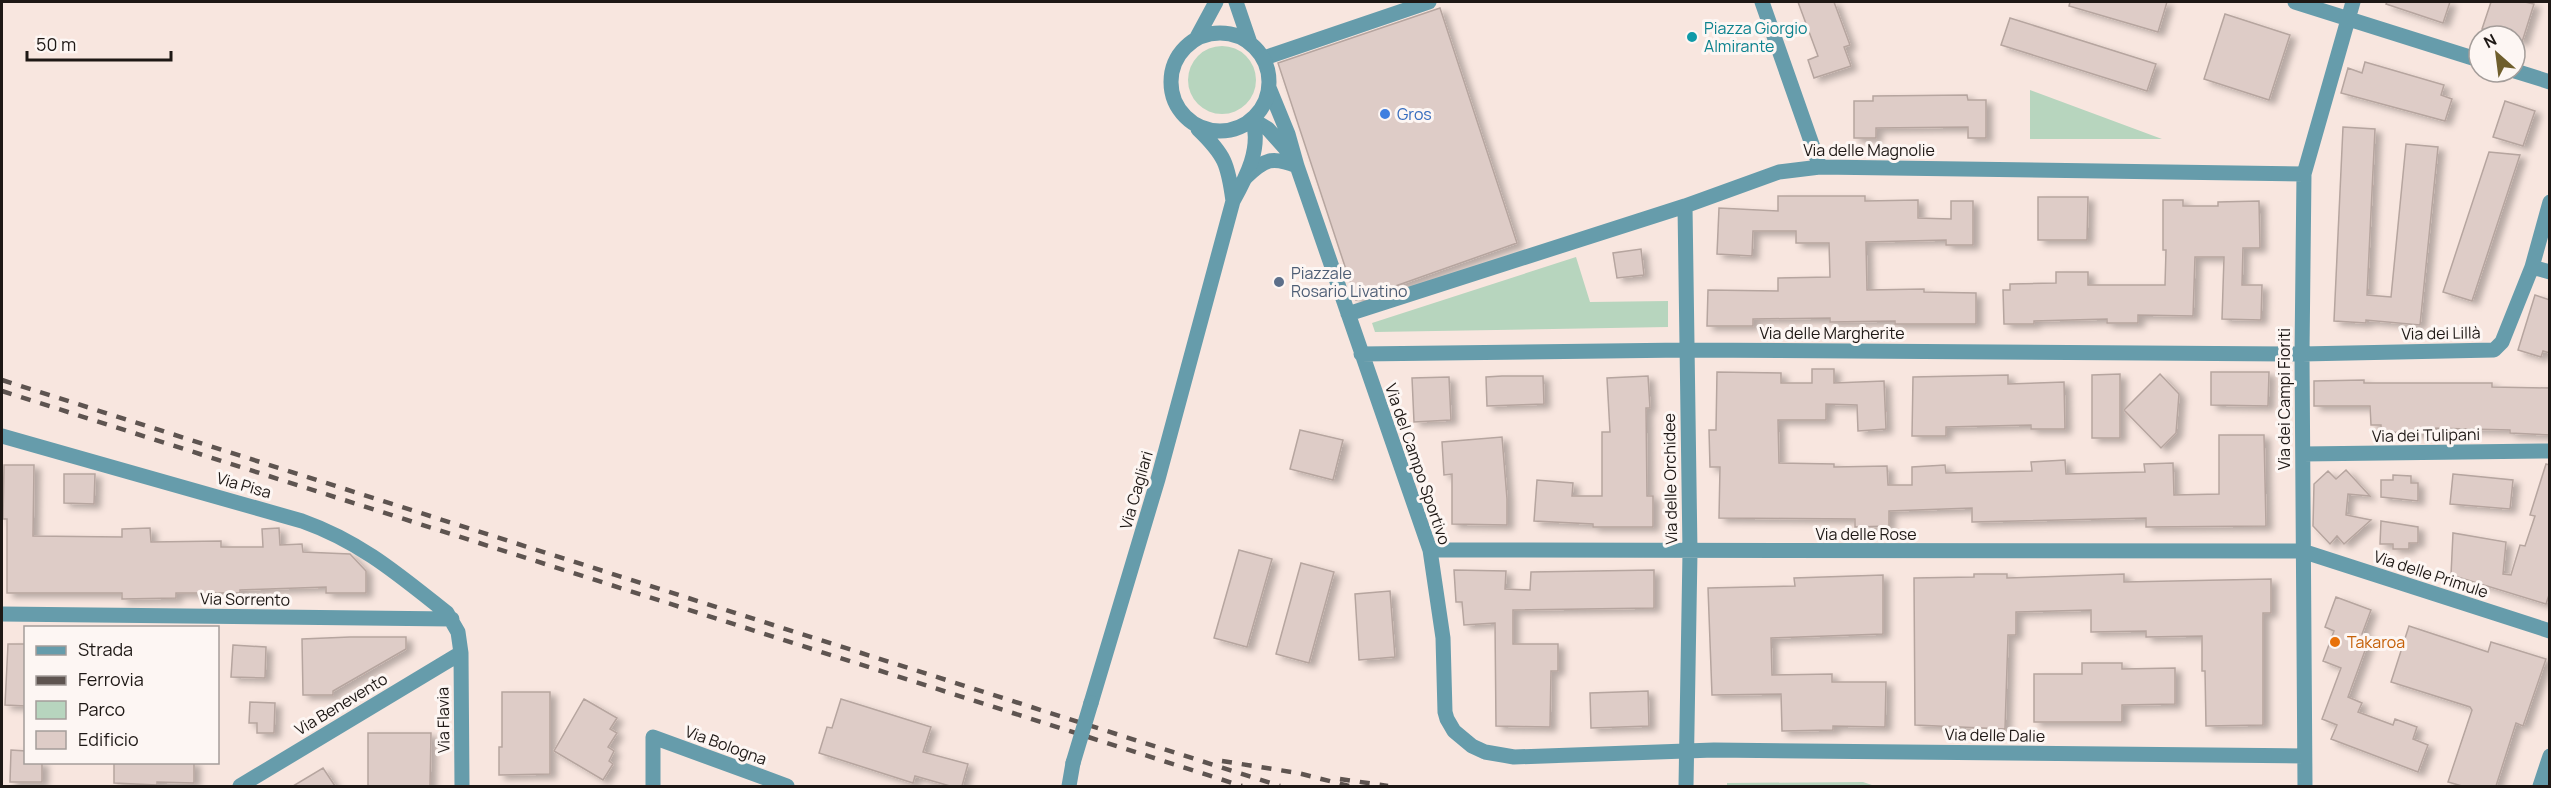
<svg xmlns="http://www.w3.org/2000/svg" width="2551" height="788" font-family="Manrope,sans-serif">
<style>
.green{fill:#b7d5be}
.building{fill:#deccc7;stroke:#b6a59f;stroke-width:1.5;filter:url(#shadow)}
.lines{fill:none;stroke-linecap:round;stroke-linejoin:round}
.minor{stroke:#669cab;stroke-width:15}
.tertiary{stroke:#669cab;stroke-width:15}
.rail{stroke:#5e5450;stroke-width:4.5;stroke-dasharray:10 10;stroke-linecap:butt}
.tertiary-bridge{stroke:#669cab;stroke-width:15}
.culture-dot{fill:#0f9aa8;stroke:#fdf6f3;stroke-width:2}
.shop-dot{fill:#3f7fe0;stroke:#fdf6f3;stroke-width:2}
.service-dot{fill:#5c6f8a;stroke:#fdf6f3;stroke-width:2}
.food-dot{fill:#e8710a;stroke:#fdf6f3;stroke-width:2}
.labels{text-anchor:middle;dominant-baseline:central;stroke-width:6;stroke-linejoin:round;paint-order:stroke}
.culture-label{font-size:16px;fill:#0d838f;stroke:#fdf6f3;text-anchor:start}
.shop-label{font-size:16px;fill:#366cbe;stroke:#fdf6f3;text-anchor:start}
.street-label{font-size:16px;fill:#1e1815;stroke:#fdf6f3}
.service-label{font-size:16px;fill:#4e5e75;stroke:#fdf6f3;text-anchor:start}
.food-label{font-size:16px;fill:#c56008;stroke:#fdf6f3;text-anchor:start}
</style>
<defs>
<filter id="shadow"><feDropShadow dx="6" dy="4" stdDeviation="3" flood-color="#0004"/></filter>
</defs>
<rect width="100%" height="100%" fill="#f8e6df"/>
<path class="green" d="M1188 80a34 34 0 1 1 68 0a34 34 0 1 1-68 0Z
M2030,90L2162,139H2030Z
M1576,257L1590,302L1668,301V327L1375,332L1372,323Z
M1863,782L1875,786H1727V783Z"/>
<path class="building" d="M1798,2H1834L1850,45L1844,47L1851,66L1814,78L1808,60L1818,56Z
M2070,2H2167L2158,32L2069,6Z
M2387,2H2450L2443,23L2386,4Z
M2491,2H2525L2534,4L2522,42L2515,39V36H2504L2482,29Z
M1440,8L1517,243L1356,300L1278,63Z
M2225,14L2290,35L2269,100L2204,79Z
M2010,18L2156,64L2147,91L2001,45Z
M2365,62L2444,85L2441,95L2452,99L2445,121L2341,93L2348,68L2362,73Z
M1967,95L1968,100H1986V138H1968V127L1876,128V138H1854V101H1873V96Z
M2505,101L2535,111L2523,146L2493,137Z
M2343,127L2375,129L2367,295L2391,297L2406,144L2438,147L2420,325L2366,320V323L2334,321Z
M2489,152L2520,155L2472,301L2443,292Z
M1778,196H1865V201L1918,200V218L1951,219V201H1973V245H1946V240L1866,242L1867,290L1924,289V292L1976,293V324H1895V321L1830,322V318L1753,319V326H1707L1708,290L1778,291V278L1830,277L1829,243H1796V231H1753L1752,256L1717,254L1719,208L1778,211Z
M2038,197H2088L2087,240H2038Z
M2163,200H2183V206H2218V202L2259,201L2260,248H2243L2242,285H2262L2261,320L2222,319L2224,257H2195L2193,316L2138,315V323H2107V319L2034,321V324H2004L2003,290H2010V284L2056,283V272H2088V285H2165L2166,250H2163Z
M1641,249L1644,275L1617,278L1613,253Z
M2535,295L2550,300V353L2543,351L2541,357L2518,350Z
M1812,369H1834V383L1884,381L1886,429L1858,431L1857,405L1826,404V420H1778L1779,463L1834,464V467L1887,466L1888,485H1912V467L1945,465L1946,473L2032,471L2031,462L2065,460L2066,474L2145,472L2144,464L2173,463L2174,495L2219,494V435H2264L2266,526L2146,527V518L1972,522V508L1889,511V526L1855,527V519L1719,518L1720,467H1710L1709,430H1716L1717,372L1781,373V383H1812Z
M2211,372H2269L2268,406L2211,405Z
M2120,374V438H2092V375Z
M2160,374L2179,394L2176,433L2161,448L2124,410Z
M2008,375V384L2064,382L2065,429H2031V425L1946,427V436H1912L1913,377Z
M1502,376H1543L1544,404L1487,406L1486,377Z
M1648,376L1650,408H1646L1647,496H1653V527H1593V524L1534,521L1537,480L1573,483L1572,496H1602V432H1610L1607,378Z
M1449,377L1451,420L1414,422L1412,378Z
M2364,380V383H2492V387L2550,388V435L2510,433V430L2430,428V433L2381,432V425H2371L2370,406H2314V381Z
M1300,430L1343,440L1333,480L1290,469Z
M1502,437L1507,499V525L1452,524V474L1444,475L1442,442Z
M2546,464L2550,465V592L2546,604L2451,575L2453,533L2506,542L2503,574L2511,575L2520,545L2525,546L2535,516L2530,515Z
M4,465H34L33,536L122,537V529L150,528L151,542L221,541V547H263L262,529L279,528L280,545L302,544L303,552L350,554L366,571V593H326V587L240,590V593H176V598L122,599V593H7V519H3Z
M2346,470L2370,496L2348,494L2346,515L2371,520L2344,544L2337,536L2330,544L2313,526L2314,484L2328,471L2336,479Z
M64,474H95L94,504L64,503Z
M2453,474L2513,480L2510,509L2450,504Z
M2393,475L2411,476V483H2418V501L2381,497V480H2393Z
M2381,521L2418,527V543H2409V549H2393V544H2380Z
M1239,550L1272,559L1247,647L1214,638Z
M1301,563L1334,572L1309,663L1276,654Z
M1454,570L1506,571L1505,589L1530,590L1531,572L1654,570V608L1513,610V644H1558V671H1551L1550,727L1496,726L1495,623L1464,625L1462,602H1456Z
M1974,574H2007V578L2124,574V582L2271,579V613H2263V725L2206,726L2205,671H2202V636L2146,637V631L2091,632V610L2016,612V635H2008L2005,729L1915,725L1914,578L1974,577Z
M1883,575V634L1771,638L1772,675L1832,674V682H1886L1885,727L1833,726V730L1782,731L1781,694L1712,695L1708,588L1795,586L1794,578Z
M1390,591L1395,657L1359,660L1355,594Z
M2336,597L2371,610L2362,634L2370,637L2348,697L2362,703L2358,712L2393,725L2395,719L2417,727L2413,739L2428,745L2418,772L2331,739L2337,725L2322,719L2341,668L2323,661L2334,631L2325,627Z
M2409,626L2488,652L2491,642L2546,659L2523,726L2516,723L2496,786H2462L2448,782L2472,710L2470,707L2391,682Z
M350,637H406V649L333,691V695H303L302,639Z
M8,644H26V706L5,705Z
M233,645L266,647L265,678L231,677Z
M2082,663H2122V669L2175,668V704L2122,705V722H2034V674H2082Z
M1648,691L1649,726L1591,728L1590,693Z
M502,692H550V774L499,775V747H502Z
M584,699L617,718L610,729L617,733L608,747L614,751L609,761L613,764L603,780L554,751Z
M841,699L931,727L923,752L968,764L962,786H950L915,776L913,783L819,753L827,727L832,728Z
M250,702L275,703L274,733H257V723H249Z
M368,733H431L430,786H368Z
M11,750L26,751V762H42V782H10Z
M114,762H194V783L157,782V785L114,783Z
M323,768L335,786H293Z"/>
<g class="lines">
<path class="minor" d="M1762,2L1820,167
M2295,2L2479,60
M1264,58L1429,2
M2515,71L2550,82
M1270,90L1288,134L1297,166L1430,550L1443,638L1445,712L1447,719L1454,731L1472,746L1485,752L1514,757L1714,750L2303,756
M1253,120L1268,129L1293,157
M1246,177C1265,159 1272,156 1297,166
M1685,206L1690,552L1686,786
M2532,267L2550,272
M1348,314L1685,206L1779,172L1820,167L2304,174
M1361,354L1686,350L2302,354L2494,350L2502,342L2532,267L2550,202
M2,436L302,521C361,542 399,575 447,613L458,632L461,653L462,786
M2303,454L2550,451
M1430,550L2302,551L2550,631
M2,614L452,619
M240,786L461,653
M653,786V737L787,786
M2305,786L2302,354L2304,174L2353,2
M2540,786L2550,756"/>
<path class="tertiary" d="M1236,2L1250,43
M1171 82a49 49 0 1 1 98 0a49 49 0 1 1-98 0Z
M1196,39L1216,2
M1198,129C1225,155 1228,164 1233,201
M1091,703L1158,479L1233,201C1247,176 1261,149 1253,120
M1069,786L1073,763"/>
<path class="rail" d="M2,380L1280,786
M2,391L1242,786
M1222,761L1298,773L1349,786
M1340,779L1388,786"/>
<path class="tertiary-bridge" d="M1073,763L1091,703"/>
</g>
<circle class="culture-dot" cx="1692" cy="37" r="6"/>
<circle class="shop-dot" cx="1385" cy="114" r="6"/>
<circle class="service-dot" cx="1279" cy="282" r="6"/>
<circle class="food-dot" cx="2335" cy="642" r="6"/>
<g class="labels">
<g class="culture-label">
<text x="1704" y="28">Piazza Giorgio<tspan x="1704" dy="18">Almirante</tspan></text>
</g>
<g class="shop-label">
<text x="1397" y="114">Gros</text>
</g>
<g class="street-label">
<text x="1869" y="150">Via delle Magnolie</text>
<text x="1832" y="333">Via delle Margherite</text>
<text transform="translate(2441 333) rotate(-1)">Via dei Lillà</text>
<text transform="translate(2284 399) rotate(-90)">Via dei Campi Fioriti</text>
<text transform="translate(2426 435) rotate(-1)">Via dei Tulipani</text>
<text transform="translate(1418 464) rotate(71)">Via del Campo Sportivo</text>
<text transform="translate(1670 479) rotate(-91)">Via delle Orchidee</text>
<text transform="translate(244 485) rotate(16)">Via Pisa</text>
<text transform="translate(1136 490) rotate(-74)">Via Cagliari</text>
<text x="1866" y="534">Via delle Rose</text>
<text transform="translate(2431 574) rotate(18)">Via delle Primule</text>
<text transform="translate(245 599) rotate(1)">Via Sorrento</text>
<text transform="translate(341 704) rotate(-31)">Via Benevento</text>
<text transform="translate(443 720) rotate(-91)">Via Flavia</text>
<text transform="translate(1995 735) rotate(1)">Via delle Dalie</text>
<text transform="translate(726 745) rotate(20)">Via Bologna</text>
</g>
<g class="service-label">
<text x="1291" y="273">Piazzale<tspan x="1291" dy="18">Rosario Livatino</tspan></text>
</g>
<g class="food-label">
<text x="2347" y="642">Takaroa</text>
</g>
</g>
<rect width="2551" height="788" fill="none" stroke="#1e1815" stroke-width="6"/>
<rect x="24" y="626" width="195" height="138" fill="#fdf6f3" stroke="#a49d9a" stroke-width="1.5"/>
<rect x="36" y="646" width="30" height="9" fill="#669cab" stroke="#a49d9a" stroke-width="1.5"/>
<text x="78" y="656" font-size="18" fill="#1e1815">Strada</text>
<rect x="36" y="676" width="30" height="9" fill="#5e5450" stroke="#a49d9a" stroke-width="1.5"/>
<text x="78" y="686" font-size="18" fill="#1e1815">Ferrovia</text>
<rect x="36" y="701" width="30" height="18" fill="#b7d5be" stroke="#a49d9a" stroke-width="1.5"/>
<text x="78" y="716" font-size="18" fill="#1e1815">Parco</text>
<rect x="36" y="731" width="30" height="18" fill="#deccc7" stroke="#a49d9a" stroke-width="1.5"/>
<text x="78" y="746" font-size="18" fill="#1e1815">Edificio</text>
<g transform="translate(2497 54) rotate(332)"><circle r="28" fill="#fdf6f3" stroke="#a49d9a" stroke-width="1.5"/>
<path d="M0-4.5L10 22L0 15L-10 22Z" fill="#6f5e2c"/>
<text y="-9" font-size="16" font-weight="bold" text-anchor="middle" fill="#1e1815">N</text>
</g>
<path d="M27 51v9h144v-9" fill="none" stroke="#1e1815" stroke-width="3"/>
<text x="36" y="51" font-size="18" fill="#1e1815" stroke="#fdf6f3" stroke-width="4.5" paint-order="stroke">50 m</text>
</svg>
